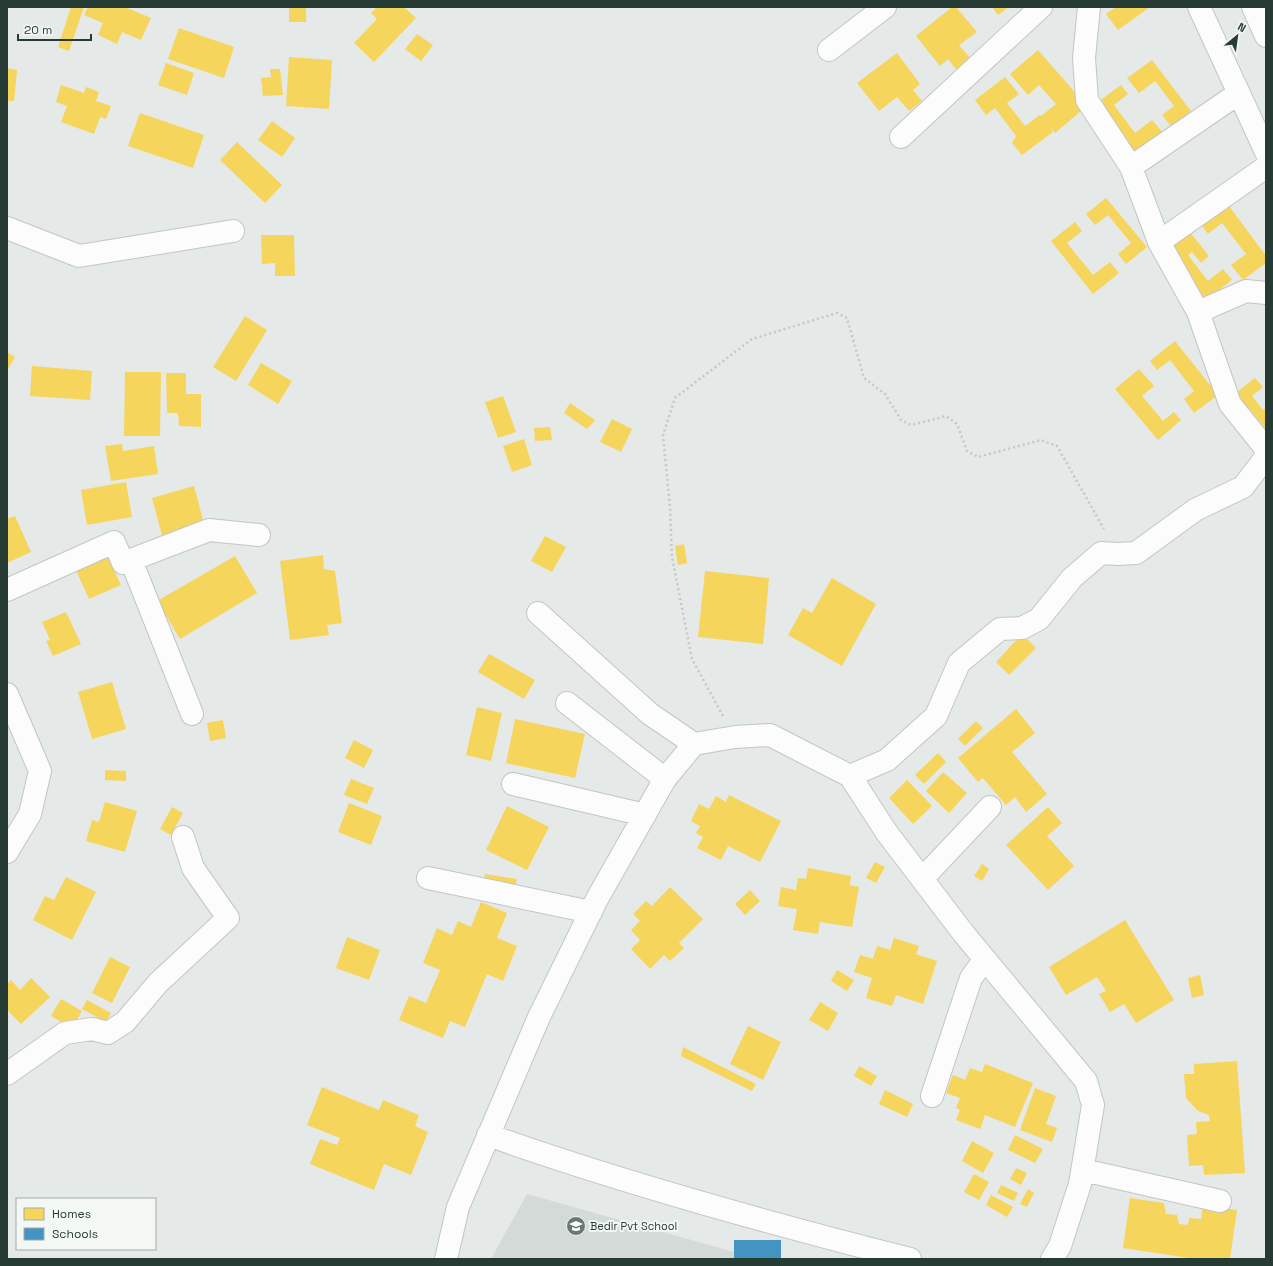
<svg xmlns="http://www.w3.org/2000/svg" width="1273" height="1266" font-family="'Space Grotesk',sans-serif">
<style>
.built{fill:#d3dad7}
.homes{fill:#f6d55c}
.schools{fill:#4393c3}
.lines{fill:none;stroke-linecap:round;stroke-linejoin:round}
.minor-casing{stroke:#c2c6c4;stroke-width:24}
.path{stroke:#c2c9c5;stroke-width:2.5;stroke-dasharray:2 3;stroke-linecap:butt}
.minor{stroke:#fbfcfb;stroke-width:22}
.labels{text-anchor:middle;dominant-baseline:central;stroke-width:4;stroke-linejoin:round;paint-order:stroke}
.poi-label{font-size:11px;fill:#253b33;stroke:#f3f8f5;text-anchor:start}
</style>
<rect width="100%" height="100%" fill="#e5e9e7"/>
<path class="built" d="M527,1194L759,1259H491Z"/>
<path class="homes" d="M71,7H84L69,51L58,47Z
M88,7H125L151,18L141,40L122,32L117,44L98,35L103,23L84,15Z
M289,7H306V22H289Z
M377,7H404L416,18L374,62L354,43L377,19L371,13Z
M952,7H956L977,32L959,45L970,58L956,69L948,59L940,66L916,36Z
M992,7H1009L998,15Z
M1116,7H1150L1118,30L1106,14Z
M179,28L234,47L224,78L168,59Z
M417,34L433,45L421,61L405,49Z
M1038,50L1087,106L1055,133L1051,128L1053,132L1022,155L1012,143L1016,136L995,108L986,115L975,100L1005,77L1019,94L1007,103L1025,126L1040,115L1041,116L1056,104L1039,85L1028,95L1010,74Z
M897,53L920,84L913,90L922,101L909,111L897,97L879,111L857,83Z
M289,57L332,60L329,109L286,106Z
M1152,60L1191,111L1171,126L1162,115L1174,106L1155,81L1139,93L1127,78Z
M166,63L194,73L187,95L158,85Z
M7,68L17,70L14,101H7Z
M270,69H280L283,95L263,96L261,78L271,77Z
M61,85L84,93L86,87L99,92L96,101L111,106L106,119L100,117L94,134L61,122L67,106L56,102Z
M1121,85L1128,94L1114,105L1135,133L1152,120L1165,135L1136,158L1094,105Z
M140,113L204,135L193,168L128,146Z
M272,121L295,138L282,157L258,140Z
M237,142L282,185L265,203L220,160Z
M1106,198L1147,247L1126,264L1118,254L1131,243L1108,215L1095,225L1086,214Z
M1226,202L1266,256V263L1243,280L1231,265L1246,254L1222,223L1208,234L1199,222Z
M1075,222L1082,231L1067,243L1093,275L1110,262L1119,273L1093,294L1051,241Z
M1189,231L1209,256L1201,263L1192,252L1188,255L1208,281L1223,269L1232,280L1206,300L1166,249Z
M261,235H294L295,276H275V263L262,264Z
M245,316L267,330L236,381L213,367Z
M1175,341L1218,395L1194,413L1184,399L1194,391L1170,360L1157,370L1150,361Z
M7,352L15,357L7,371Z
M261,363L292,381L278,404L248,385Z
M32,366L92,371L90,400L30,396Z
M1139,369L1154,386L1142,396L1163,421L1174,412L1181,420L1158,440L1115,389Z
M125,372H161L160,436H124Z
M166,373H186V394H201V427L179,426L178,413H167Z
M1255,378L1263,387L1252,396L1263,410L1266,408V429L1248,407L1245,409L1233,395Z
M503,396L516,432L498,438L485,402Z
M570,403L595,420L587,429L564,413Z
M612,419L632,429L621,452L600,442Z
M550,427L552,440L535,441L534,428Z
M524,439L532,465L512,472L503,446Z
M122,444L123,451L154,446L158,474L111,481L105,446Z
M126,482L132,517L87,525L81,490Z
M194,486L204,524L162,535L152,498Z
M15,516L31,552L7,563V519Z
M545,536L566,547L552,572L531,561Z
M684,544L687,563L678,565L675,546Z
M105,551L121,585L89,599L74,566Z
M323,555L324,569L335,571L342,623L327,625L329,635L290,640L280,561Z
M235,556L257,593L180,639L157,601Z
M705,571L769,578L763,644L698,637Z
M832,578L876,604L842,666L788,635L803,608L812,613Z
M66,612L81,644L53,656L46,641L50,640L42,622Z
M1022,634L1036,648L1009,675L996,662Z
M489,654L535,680L524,699L478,672Z
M112,682L126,729L92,739L78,692Z
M477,707L502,713L491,761L466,755Z
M1016,709L1035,733L1012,752L1047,794L1026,812L1015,797L1006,805L983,778L978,782L958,758Z
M515,719L585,734L575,778L506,763Z
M223,720L226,738L210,741L207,723Z
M976,721L983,728L965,746L958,739Z
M354,740L373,750L364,768L345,758Z
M938,753L946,762L924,784L915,775Z
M105,770L126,771V781L105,780Z
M943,772L967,793L949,813L926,791Z
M351,779L374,788L367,804L344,795Z
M907,780L932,806L913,824L889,798Z
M729,795L781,821L760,862L728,846L721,860L697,848L703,837L696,833L700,826L691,821L699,804L709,809L716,796L726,802Z
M105,802L137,811L125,852L86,841L92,820L99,822Z
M349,803L382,816L371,845L338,832Z
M507,806L549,827L527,870L486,850Z
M172,807L183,813L171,835L160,829Z
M1048,807L1062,823L1047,836L1074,866L1048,890L1006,845Z
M875,862L885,867L876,883L866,878Z
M982,864L989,869L982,881L974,876Z
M808,868L851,876L850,885L859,887L852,927L820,922L818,934L793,930L797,909L778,906L781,887L796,890L798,878L806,879Z
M485,874L517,879L515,889L483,884Z
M66,877L96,892L72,940L33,920L45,896L54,900Z
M670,887L703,919L679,943L684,948L670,961L664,955L650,969L631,949L640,940L631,930L640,921L633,914L646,901L652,906Z
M750,890L760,901L745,915L735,904Z
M481,902L507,913L497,938L517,946L503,981L487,974L465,1027L450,1021L443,1038L399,1020L409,996L426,1003L440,970L423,963L437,928L452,935L458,921L471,927Z
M1125,920L1174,1000L1136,1023L1124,1004L1110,1012L1099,994L1106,991L1097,977L1066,995L1049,967Z
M347,937L380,950L369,980L336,968Z
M894,938L919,946L916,954L937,961L923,1004L896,995L892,1006L866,998L872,978L854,972L860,955L873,959L877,946L890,950Z
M110,957L130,967L112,1003L92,993Z
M837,970L854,980L847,991L831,981Z
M1200,975L1204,995L1192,998L1188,978Z
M31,978L50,997L21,1024L7,1010V984L11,980L20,990Z
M61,999L82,1011L72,1028L51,1016Z
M87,1000L111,1013L106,1022L82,1009Z
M820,1002L838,1013L828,1031L809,1020Z
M748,1026L781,1042L763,1080L730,1064Z
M683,1047L756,1084L752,1091L681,1056Z
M1237,1061L1245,1173L1204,1175L1203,1165L1189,1166L1187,1135L1197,1134L1196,1122L1210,1121L1209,1115L1198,1111L1186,1098L1184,1074H1194V1064Z
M985,1064L1033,1083L1015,1127L985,1115L980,1129L956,1120L960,1110L956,1108L960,1098L946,1093L953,1075L965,1080L970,1068L982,1072Z
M859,1066L877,1076L871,1086L854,1076Z
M322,1087L379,1110L383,1100L419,1115L415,1126L428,1132L411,1175L384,1164L374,1190L310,1164L320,1139L337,1145L340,1138L307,1125Z
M1035,1088L1056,1096L1046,1124L1057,1128L1052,1142L1020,1130Z
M885,1090L913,1104L907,1117L879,1104Z
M1015,1135L1043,1149L1035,1163L1008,1150Z
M972,1141L994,1153L983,1173L962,1161Z
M1016,1168L1027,1173L1021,1185L1010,1179Z
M974,1174L989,1182L979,1200L964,1192Z
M1001,1185L1018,1193L1014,1201L997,1193Z
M1028,1189L1034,1193L1027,1207L1020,1204Z
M991,1195L1013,1207L1007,1217L986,1205Z
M1130,1198L1164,1203L1166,1214L1177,1215L1179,1224L1188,1225L1189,1218L1201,1219L1203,1205L1237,1210L1230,1259H1195L1123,1248Z"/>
<path class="schools" d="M734,1240H781V1259H734Z"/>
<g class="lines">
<defs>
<path id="minor" d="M1089,7L1084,58L1087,100L1131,167L1159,242L1198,312
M1199,7L1266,152
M1253,7L1266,36
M829,50L885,7
M901,137L1041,7
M1131,167L1239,93
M7,228L79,256L233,231
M1159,242L1266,167
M1266,293L1246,291L1198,312L1230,404L1266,449
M131,560L192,714
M7,590L114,542L123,563L209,530L259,535
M538,613L650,714L694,744
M7,694L40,771L30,814L7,852
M567,703L665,779
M850,776L887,760L936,716L959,663L1000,629L1022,628L1039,619L1072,578L1101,553L1118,554L1136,553L1195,510L1243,487L1266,457
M513,784L645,815
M428,878L591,912
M922,879L990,807
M7,1074L65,1033L92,1029L108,1033L125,1022L158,983L228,918L193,868L183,837
M932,1096L971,978L985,959
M488,1135C626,1184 768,1223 910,1259
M1083,1170L1220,1201
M446,1259L458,1207L539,1017L597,899L665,779L694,744L735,737L770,735L850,776L887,833L964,934L1086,1081L1093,1105L1080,1184L1060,1246L1052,1259"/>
</defs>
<use href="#minor" class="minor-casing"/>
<path class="path" d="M723,716L692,659L672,557L670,507L663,435L675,398L752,339L837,313L847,318L864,378L885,394L901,420L911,425L946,416L957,424L967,451L978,457L1041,440L1057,446L1104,529"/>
<use href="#minor" class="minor"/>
</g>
<defs>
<symbol id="school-disc" viewBox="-11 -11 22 22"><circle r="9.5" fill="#687872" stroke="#f3f8f5"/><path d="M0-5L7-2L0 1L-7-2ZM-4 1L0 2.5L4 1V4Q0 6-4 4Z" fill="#fff"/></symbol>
</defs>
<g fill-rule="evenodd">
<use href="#school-disc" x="565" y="1215" width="22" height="22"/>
</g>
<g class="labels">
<g class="poi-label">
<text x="590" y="1226">Bedir Pvt School</text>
</g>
</g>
<rect width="1273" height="1266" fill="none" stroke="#253b33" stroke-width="16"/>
<rect x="16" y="1198" width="140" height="52" fill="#f3f8f5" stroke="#a1aca7"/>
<rect x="24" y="1208" width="20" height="12" fill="#f6d55c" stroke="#a1aca7"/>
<text x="52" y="1218" font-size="12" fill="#253b33">Homes</text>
<rect x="24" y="1228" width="20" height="12" fill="#4393c3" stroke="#a1aca7"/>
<text x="52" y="1238" font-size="12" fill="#253b33">Schools</text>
<g transform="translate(1237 36) rotate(29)" stroke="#f3f8f5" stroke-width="3" paint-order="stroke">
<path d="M0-3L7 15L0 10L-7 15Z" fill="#253b33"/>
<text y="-6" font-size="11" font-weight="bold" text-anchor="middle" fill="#253b33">N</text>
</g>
<path d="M18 34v6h73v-6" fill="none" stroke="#253b33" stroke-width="2"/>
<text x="24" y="34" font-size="12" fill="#253b33" stroke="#f3f8f5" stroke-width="3" paint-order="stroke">20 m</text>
</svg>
